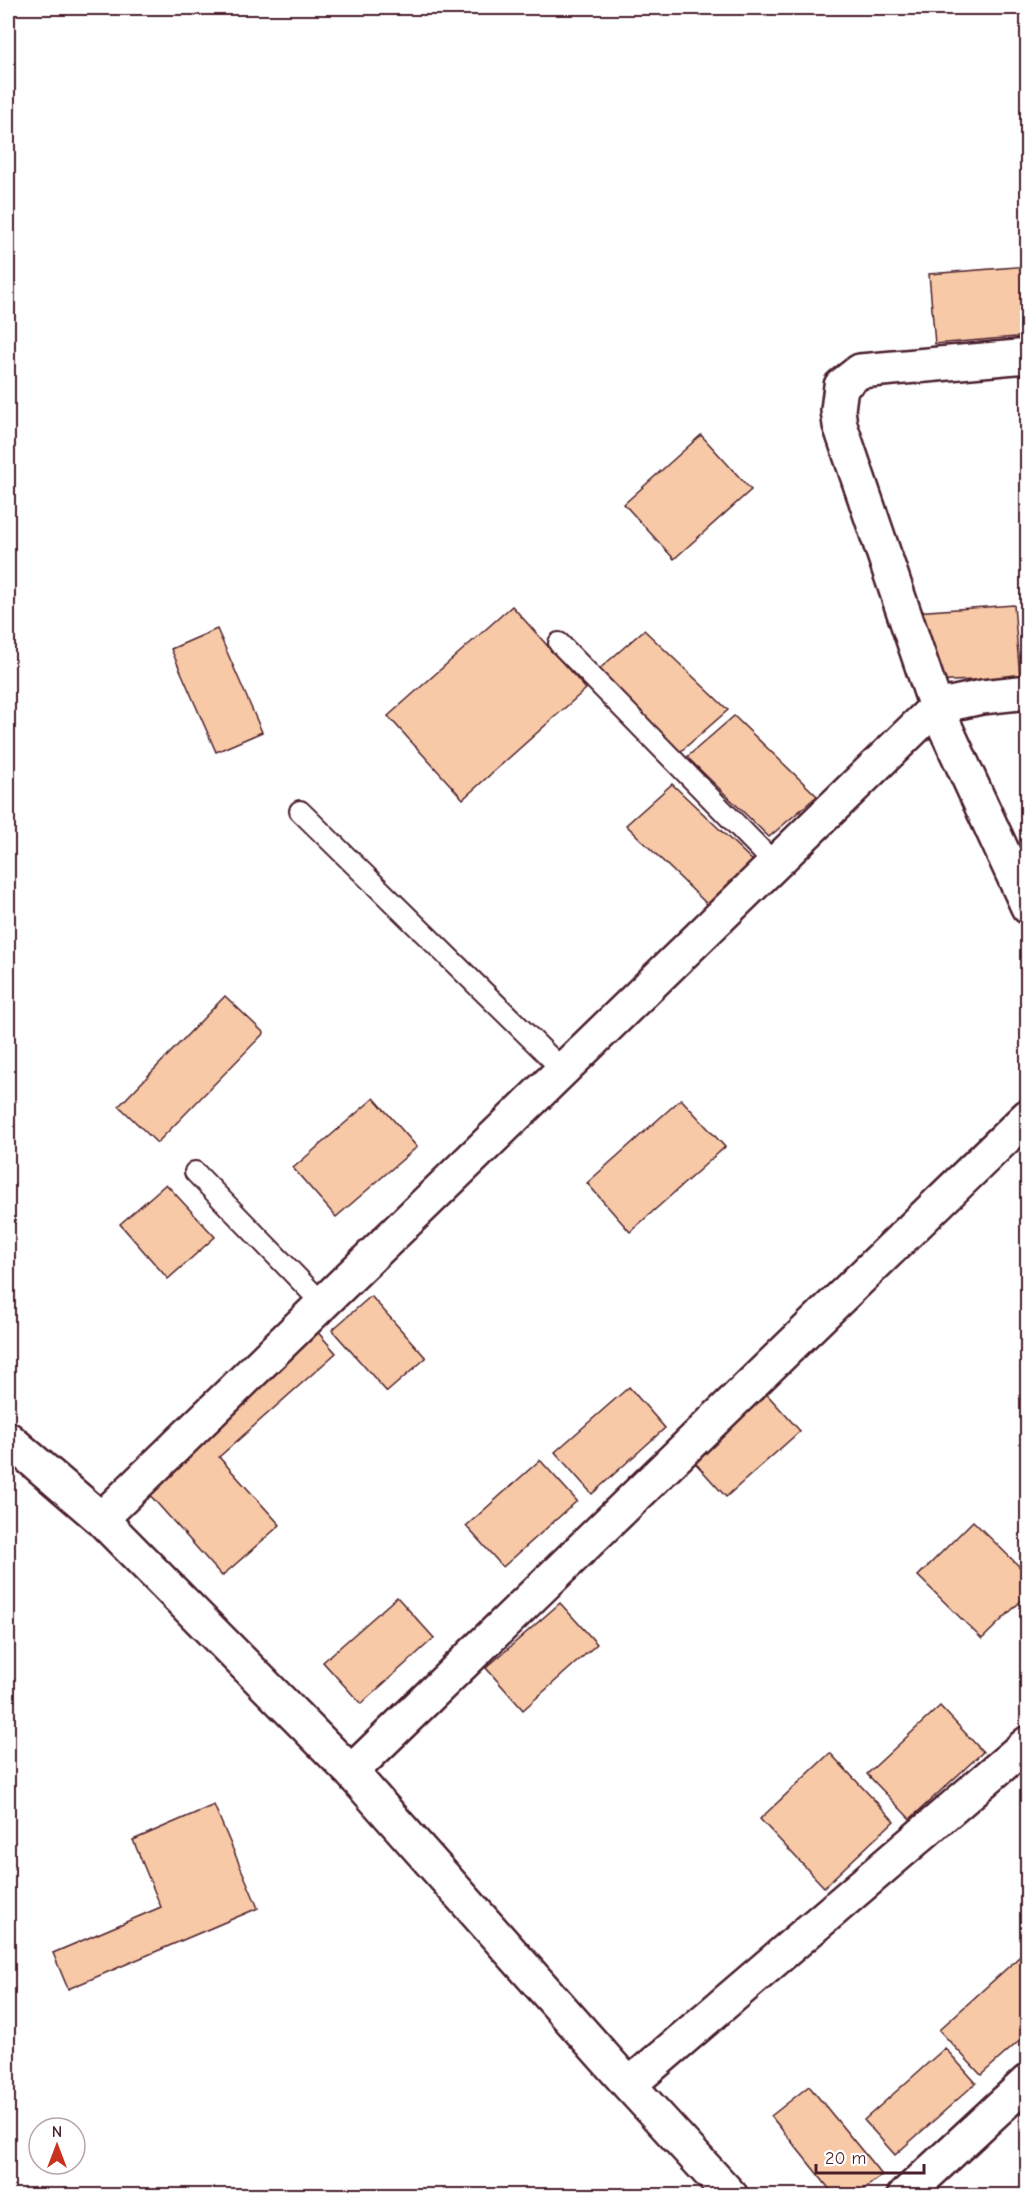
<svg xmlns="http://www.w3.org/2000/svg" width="1035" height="2203" font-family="'Comic Neue',sans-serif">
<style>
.building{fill:#f7c9a7;stroke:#4a1f2b;stroke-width:1.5}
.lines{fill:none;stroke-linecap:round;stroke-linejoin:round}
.lane-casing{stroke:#4a1f2b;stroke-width:24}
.street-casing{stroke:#4a1f2b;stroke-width:38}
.lane{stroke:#fff;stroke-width:20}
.street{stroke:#fff;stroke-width:33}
</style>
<rect width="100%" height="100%" fill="#fff"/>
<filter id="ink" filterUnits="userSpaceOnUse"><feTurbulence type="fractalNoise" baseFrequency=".0167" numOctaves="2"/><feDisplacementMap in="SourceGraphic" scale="12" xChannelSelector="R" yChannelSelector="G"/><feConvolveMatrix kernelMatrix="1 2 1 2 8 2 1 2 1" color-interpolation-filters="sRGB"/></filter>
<g filter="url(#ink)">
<path class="building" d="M1028,266V336L935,344L929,274Z
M701,435L751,490L674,559L624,504Z
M1014,605L1020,678L929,682L914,612Z
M512,606L586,689L463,799L388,716Z
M217,629L262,732L216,752L171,649Z
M644,630L728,710L680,752L597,671Z
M734,716L817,796L769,837L687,757Z
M672,784L756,864L708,905L626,825Z
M225,996L264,1033L157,1143L119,1106Z
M374,1098L417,1147L336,1217L293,1168Z
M681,1099L725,1147L630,1232L587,1183Z
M166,1184L215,1237L168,1279L120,1224Z
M371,1296L426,1358L387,1392L332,1330Z
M308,1321L336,1353L219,1457L280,1525L222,1576L133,1476Z
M629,1387L665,1428L592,1494L555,1452Z
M763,1390L800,1431L726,1497L689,1456Z
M540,1460L577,1501L503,1567L466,1526Z
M973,1521L1028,1575V1594L982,1639L918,1576Z
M397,1597L434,1638L361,1704L323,1662Z
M560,1603L597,1644L523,1710L486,1668Z
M940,1706L983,1752L910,1819L867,1774Z
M830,1753L894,1821L824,1887L760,1819Z
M214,1805L258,1908L68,1989L53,1953L161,1907L133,1840Z
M1028,1949V2033L981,2075L939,2030Z
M945,2048L976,2083L895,2155L864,2120Z
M809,2086L882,2175L855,2196H835L771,2116Z"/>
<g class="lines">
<defs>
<path id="lane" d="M559,643L775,864
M300,811L563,1070
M195,1172L323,1304"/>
<path id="street" d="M1028,356L860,371L841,386L838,410L840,425L936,707L1028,907
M8,1439L101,1519L351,1772L629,2085L731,2196
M101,1519L936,707L982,697L1028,692
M351,1772L1028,1116
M629,2085L1028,1743
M904,2196L1028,2081"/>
</defs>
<use href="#lane" class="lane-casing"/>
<use href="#street" class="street-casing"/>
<use href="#lane" class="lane"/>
<use href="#street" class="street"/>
</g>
</g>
<rect width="1035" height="2203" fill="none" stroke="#fff" stroke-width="30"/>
<rect x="15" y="15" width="1005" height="2173" fill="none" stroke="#4a1f2b" stroke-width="2" filter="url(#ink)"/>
<g transform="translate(57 2146)"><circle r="28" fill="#ffffff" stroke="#b7a5aa" stroke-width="1.5"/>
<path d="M0-4.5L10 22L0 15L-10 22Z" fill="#c8321e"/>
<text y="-9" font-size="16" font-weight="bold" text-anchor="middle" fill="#4a1f2b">N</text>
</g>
<path d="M816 2164v9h108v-9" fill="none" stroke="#4a1f2b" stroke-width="3"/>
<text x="825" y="2164" font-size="18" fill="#4a1f2b" stroke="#ffffff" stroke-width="4.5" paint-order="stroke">20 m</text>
</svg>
